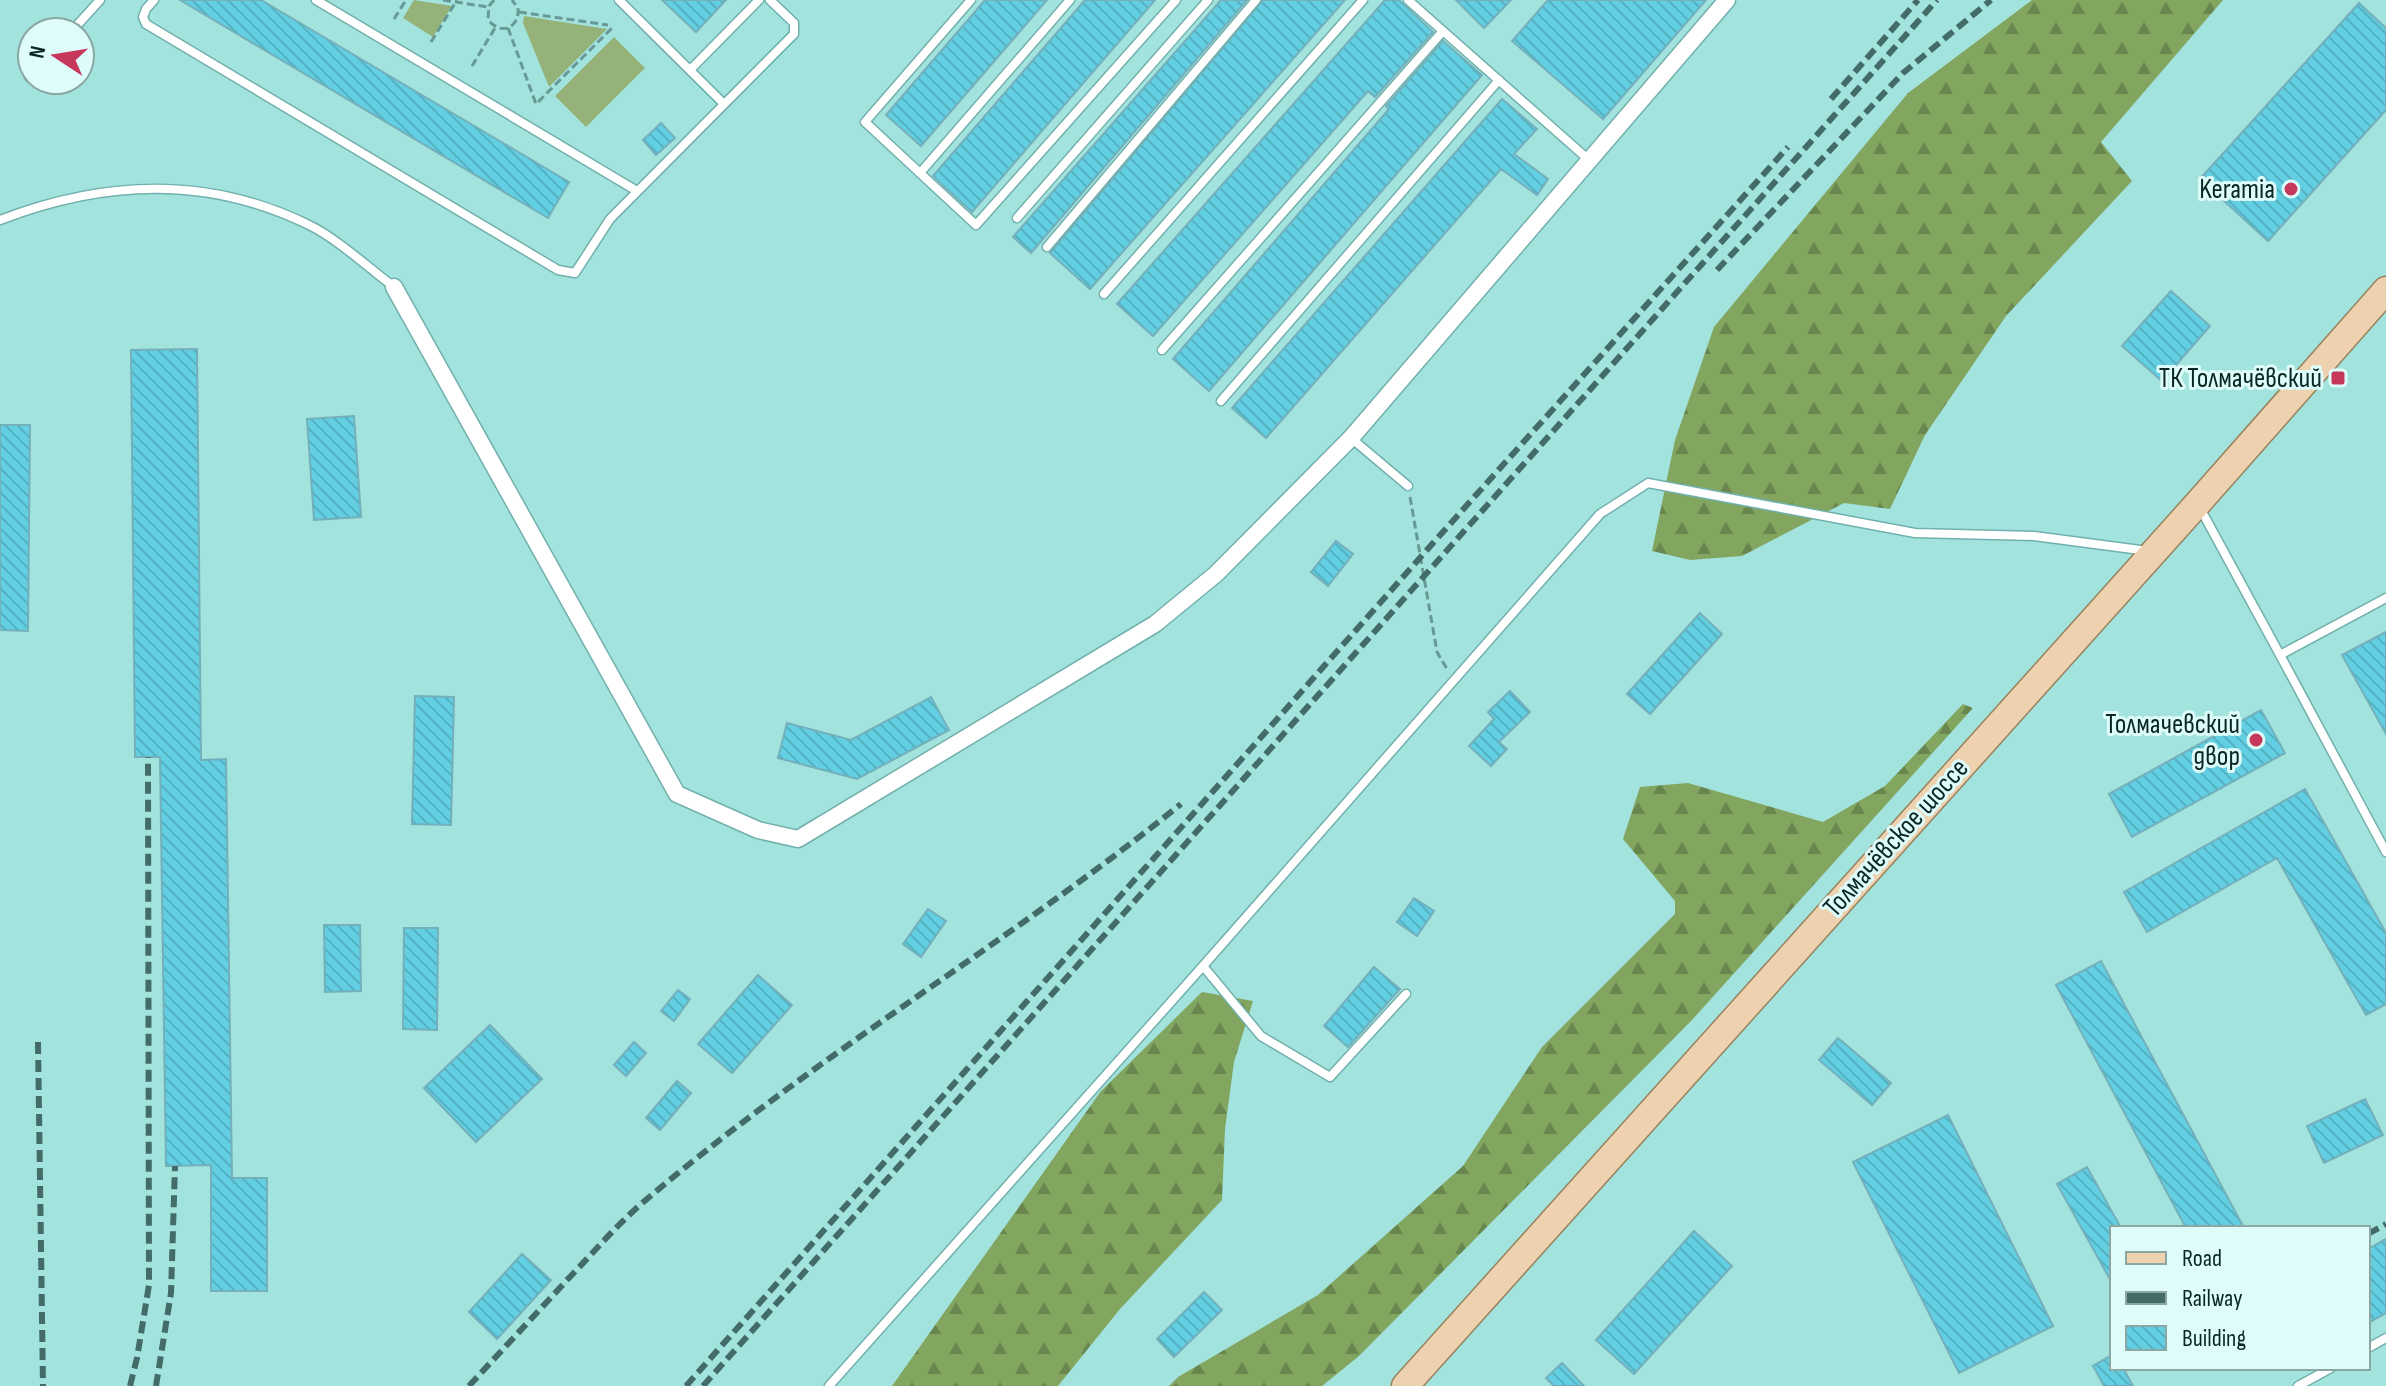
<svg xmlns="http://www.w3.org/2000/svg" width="2386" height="1386" font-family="'Sofia Sans Condensed',sans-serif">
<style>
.forest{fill:url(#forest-firs)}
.park{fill:#95b379}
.building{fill:url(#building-back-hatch);stroke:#73b0bb;stroke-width:2}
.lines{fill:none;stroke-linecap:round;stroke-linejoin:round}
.service-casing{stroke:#71b0ac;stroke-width:11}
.minor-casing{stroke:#71b0ac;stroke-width:19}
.primary-casing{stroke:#97825d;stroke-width:29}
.path{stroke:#679995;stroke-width:3;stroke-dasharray:8 4;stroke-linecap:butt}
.service{stroke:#fff;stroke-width:8}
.minor{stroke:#fff;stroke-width:16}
.primary{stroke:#eed2b0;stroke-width:26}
.rail{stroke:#436c69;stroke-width:6;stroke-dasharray:12 6;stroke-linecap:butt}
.poi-dot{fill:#c7375b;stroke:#defdfa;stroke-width:3}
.labels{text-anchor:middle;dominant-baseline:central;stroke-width:6;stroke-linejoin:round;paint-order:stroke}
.poi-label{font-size:28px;fill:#0b2624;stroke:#defdfa;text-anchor:end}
.street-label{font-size:28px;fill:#0b2624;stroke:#defdfa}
</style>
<defs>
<pattern id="forest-firs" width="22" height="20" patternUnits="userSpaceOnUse" patternTransform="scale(2)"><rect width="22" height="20" fill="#82a560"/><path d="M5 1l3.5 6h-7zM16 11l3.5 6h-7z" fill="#69864f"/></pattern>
<pattern id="building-back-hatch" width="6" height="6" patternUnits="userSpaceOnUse" patternTransform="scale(2)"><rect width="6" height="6" fill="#62cfe2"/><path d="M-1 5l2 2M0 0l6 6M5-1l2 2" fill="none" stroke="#54b2c2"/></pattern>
</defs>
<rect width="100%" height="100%" fill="#a3e3de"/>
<path class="forest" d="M2032,0H2223L2101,142L2132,181L2006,316L1925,435L1890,509L1844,503L1742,556L1690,560L1652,551L1675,440L1714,327L1908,93Z
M1963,704L1973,708L1692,1020L1359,1356L1322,1386H1169L1178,1377L1318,1295L1463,1166L1542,1047L1675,914V901L1623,839L1640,787L1688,783L1823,822L1885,786Z
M1202,992L1253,1001L1234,1062L1225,1129L1222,1200L1120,1309L1058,1386H892L1101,1091Z"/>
<path class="park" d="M414,0L452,6L433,37L403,18Z
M524,16L607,29L549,87L523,23Z
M614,37L645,68L586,127L555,96Z"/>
<path class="building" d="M180,0H261L569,182L548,218Z
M662,0H726L696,32Z
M985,0H1047L921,146L886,115Z
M1085,0H1155L972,212L933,176Z
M1221,0H1247L1031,253L1013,237Z
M1263,0H1345L1090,289L1050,253Z
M1385,0H1399L1433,32L1375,97L1368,91L1153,336L1117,304Z
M1456,0H1511L1484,28Z
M1548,0H1706L1603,119L1512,41Z
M2359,3L2386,28V110L2268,241L2200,179Z
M1443,41L1482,75L1209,391L1173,359L1389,109L1386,106Z
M1502,99L1537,129L1514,154L1548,179L1537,195L1501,169L1266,438L1232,408Z
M661,123L675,138L656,155L643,140Z
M2171,291L2210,326L2162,381L2122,346Z
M197,349L201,760L226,759L232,1178H267V1291H211V1165L166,1166L160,757H135L131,350Z
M354,416L361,517L314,520L307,419Z
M0,425H30L28,631L0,630Z
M1336,541L1353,554L1328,586L1311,572Z
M1700,613L1722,634L1650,714L1627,694Z
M2386,632V734L2342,655Z
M1510,691L1530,712L1499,742L1507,749L1491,766L1469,746L1494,719L1488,712Z
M415,696L454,697L451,825L412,824Z
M931,697L949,730L857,779L778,758L787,723L851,740Z
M2261,710L2285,753L2132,837L2109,794Z
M2305,789L2386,933V1004L2366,1015L2277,858L2147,932L2124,892Z
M1414,898L1434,911L1417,936L1397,922Z
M928,909L946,921L921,957L903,944Z
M324,925H360L361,991L325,992Z
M404,928H438L437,1030L403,1029Z
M2101,961L2244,1228H2186L2056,985Z
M1374,967L1400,989L1348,1047L1324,1026Z
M758,975L792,1005L732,1073L698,1044Z
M678,990L690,999L674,1021L661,1011Z
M490,1025L542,1079L476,1142L424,1088Z
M1838,1038L1891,1083L1872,1105L1819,1060Z
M634,1042L646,1053L626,1076L614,1065Z
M677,1081L691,1093L660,1130L646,1118Z
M2365,1099L2383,1135L2324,1163L2307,1126Z
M1948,1115L2053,1326L1959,1373L1853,1162Z
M2087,1167L2121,1228H2112V1283L2057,1184Z
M1694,1231L1732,1266L1634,1374L1596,1340Z
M2386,1239V1313L2368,1323V1249Z
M522,1254L551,1280L497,1339L469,1312Z
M1204,1292L1222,1310L1174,1357L1157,1339Z
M2112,1355V1368H2123L2133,1386H2104L2093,1366Z
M1562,1363L1584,1386H1554L1546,1378Z"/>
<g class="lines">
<defs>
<path id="service" d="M154,0L146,9L143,17L146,24L558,270L575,273L610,219L794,34V23L770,0
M316,0L637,191
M619,0L724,104
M971,0L865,122L976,225L1176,0
M1408,0L1589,160
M71,32L100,0
M690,70L759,0
M29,77L32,74
M920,173L1070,0
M1017,218L1208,0
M0,220C104,180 207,175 309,225C336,238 369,268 394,287
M1047,247L1256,0
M1104,294L1363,0
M1162,350L1443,31
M1221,401L1499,80
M1351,438L1408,486
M2200,508L2280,655L2386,598
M2280,655L2386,852
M1203,966L1261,1036L1330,1077L1406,994
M2368,1348L2386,1338
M829,1386L1203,966L1600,514L1648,483L1915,533L2034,536L2148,551
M2298,1386L2331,1368"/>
<path id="minor" d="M394,287L677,794L758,830L798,839L1155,624L1216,574L1351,438L1727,0"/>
<path id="primary" d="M1405,1386L2198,503L2386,290"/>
</defs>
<use href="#service" class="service-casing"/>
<use href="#minor" class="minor-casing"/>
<use href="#primary" class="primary-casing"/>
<path class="path" d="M443,0L488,7
M494,0L489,6L488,19C499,36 520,29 518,8L512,0
M519,12L608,25
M394,19L406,0
M508,28L536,104L612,28
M431,42L457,0
M472,66L495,28
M1410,497L1437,652L1447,669"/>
<use href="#service" class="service"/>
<use href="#minor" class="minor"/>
<use href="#primary" class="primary"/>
<path class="rail" d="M1831,99L1918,0
M1717,270L1903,73L1991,0
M38,1042L43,1386
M2368,1234L2386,1224
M130,1386L137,1358L149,1285L148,757
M156,1386L171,1293L175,1166
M469,1386C502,1350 535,1315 568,1279C592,1254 614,1228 640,1205C811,1058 1006,945 1181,804
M686,1386L1442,533L1788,147
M703,1386L1937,0"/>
</g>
<g class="poi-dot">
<circle cx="2291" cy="189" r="8"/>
<rect x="2330" y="370" width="16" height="16" rx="4"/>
<circle cx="2256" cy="740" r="8"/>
</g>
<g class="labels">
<g class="poi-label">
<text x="2275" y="189">Keramia</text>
<text x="2322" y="378">ТК Толмачёвский</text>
<text x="2240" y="724">Толмачевский<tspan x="2240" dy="32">двор</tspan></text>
</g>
<g class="street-label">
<text transform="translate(1896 838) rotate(-48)">Толмачёвское шоссе</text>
</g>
</g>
<rect x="2110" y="1226" width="260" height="144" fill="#defdfa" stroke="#8aa7a4" stroke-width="2"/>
<rect x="2126" y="1252" width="40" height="12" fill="#eed2b0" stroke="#8aa7a4" stroke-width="2"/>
<text x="2182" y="1266" font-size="24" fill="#0b2624">Road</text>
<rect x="2126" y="1292" width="40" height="12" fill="#436c69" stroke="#8aa7a4" stroke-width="2"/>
<text x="2182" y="1306" font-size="24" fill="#0b2624">Railway</text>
<rect x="2126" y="1326" width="40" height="24" fill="url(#building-back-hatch)" stroke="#8aa7a4" stroke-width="2"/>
<text x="2182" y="1346" font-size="24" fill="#0b2624">Building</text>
<g transform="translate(56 56) rotate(282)"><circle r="38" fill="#defdfa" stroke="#8aa7a4" stroke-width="2"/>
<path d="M0-6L14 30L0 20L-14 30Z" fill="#c7375b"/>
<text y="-12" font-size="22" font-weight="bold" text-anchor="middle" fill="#0b2624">N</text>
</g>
</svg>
